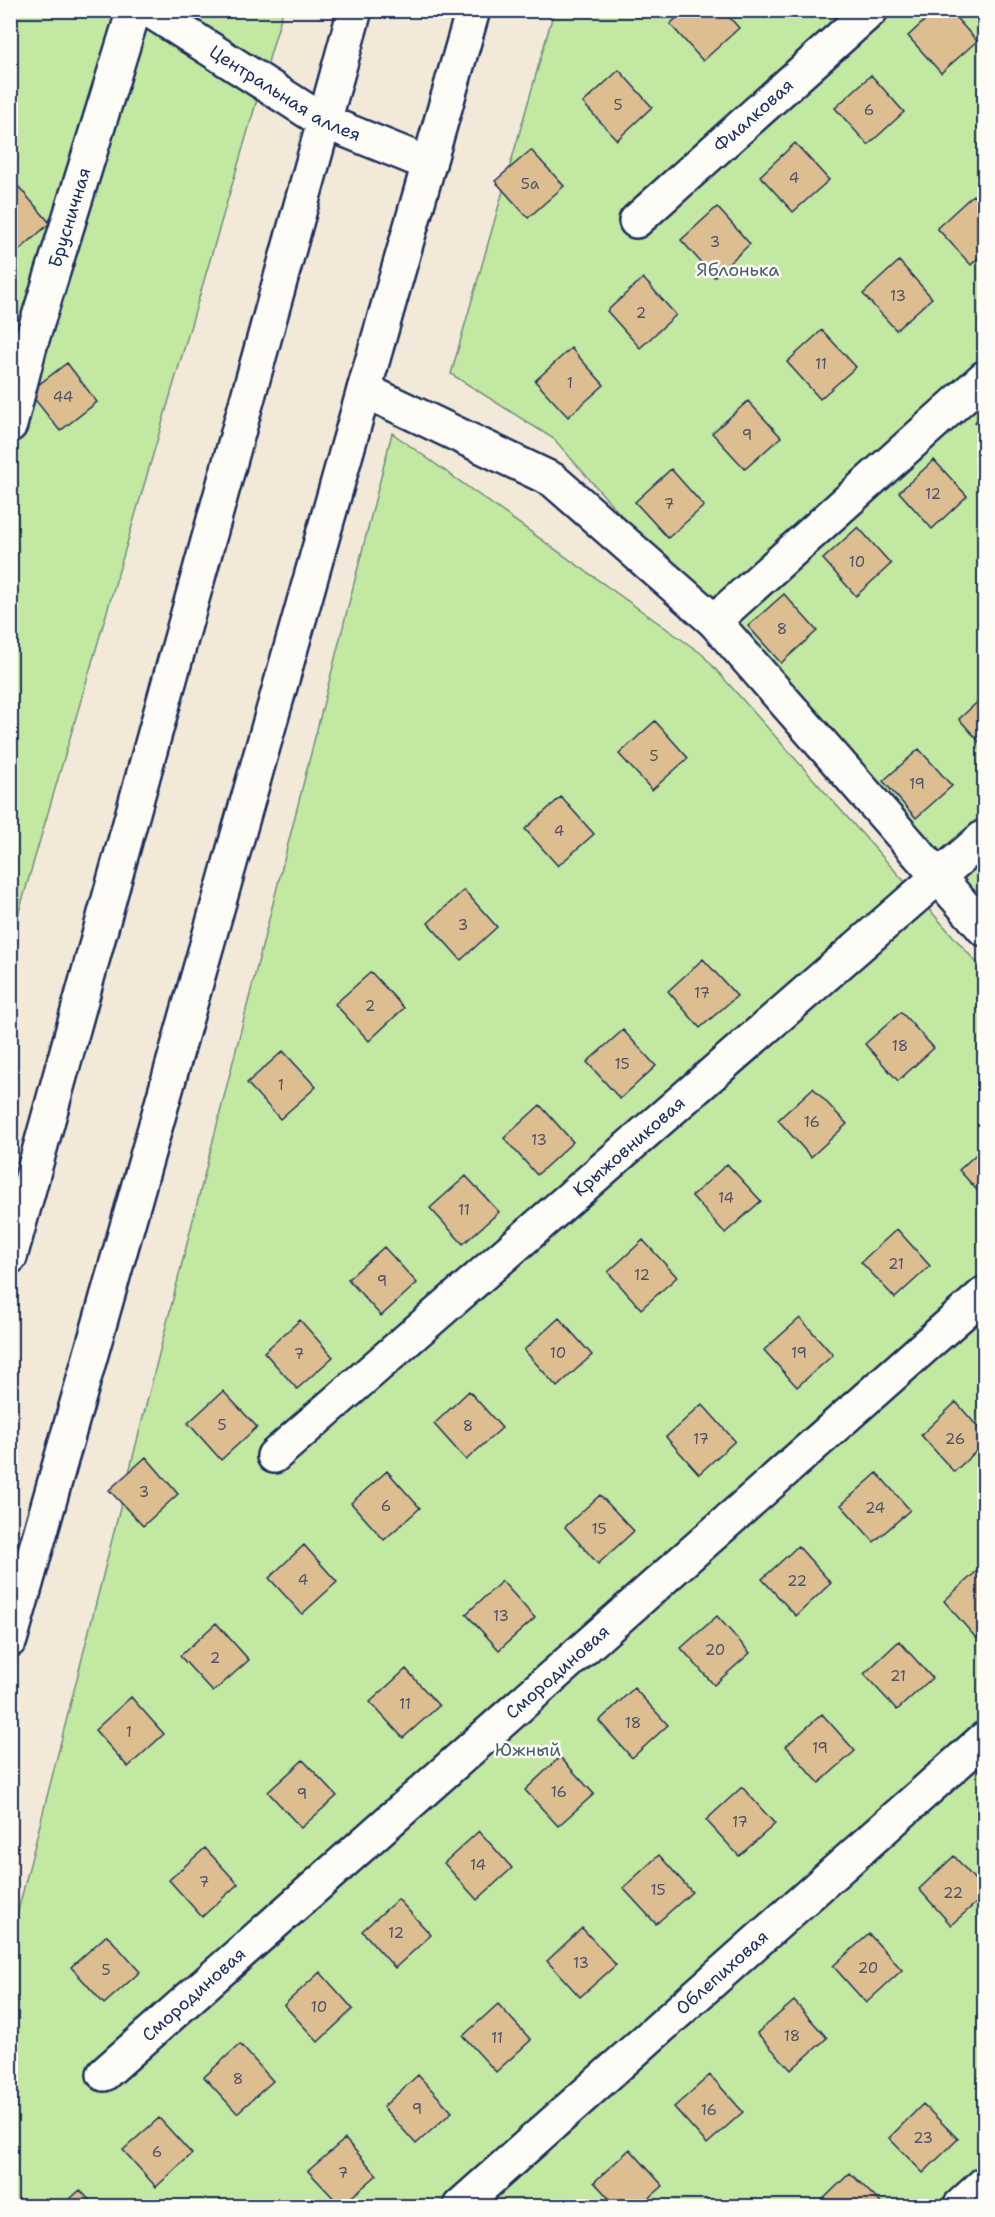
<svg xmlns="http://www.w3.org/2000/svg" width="995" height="2217" font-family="'Shantell Sans',sans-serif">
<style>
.green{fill:#c3e8a1;stroke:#6f8c80;stroke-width:1.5}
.building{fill:#ddbe90;stroke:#1b2f5e;stroke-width:1.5}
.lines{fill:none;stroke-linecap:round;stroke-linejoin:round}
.street-casing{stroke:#1b2f5e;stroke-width:38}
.secondary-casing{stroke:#1b2f5e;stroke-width:38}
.street{stroke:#fdfcf7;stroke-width:33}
.secondary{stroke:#fdfcf7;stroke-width:33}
.labels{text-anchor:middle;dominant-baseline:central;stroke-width:5;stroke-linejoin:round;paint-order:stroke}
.number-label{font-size:15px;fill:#4c536a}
.street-label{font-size:18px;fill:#1b2f5e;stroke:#fdfcf7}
.park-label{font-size:18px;fill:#455d6f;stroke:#fdfcf7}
</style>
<rect width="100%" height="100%" fill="#f3e9d8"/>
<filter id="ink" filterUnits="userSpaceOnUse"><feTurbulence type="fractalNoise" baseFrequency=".0167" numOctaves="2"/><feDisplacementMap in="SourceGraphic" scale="12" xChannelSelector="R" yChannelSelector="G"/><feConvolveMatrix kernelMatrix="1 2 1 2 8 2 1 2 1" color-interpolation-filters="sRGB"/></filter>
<g filter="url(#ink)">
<path class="green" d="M11,11H283L11,939Z
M554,11H984V928L554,439L451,374Z
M392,433L702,654L984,971V2206H11V1939Z"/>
<path class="building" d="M685,10H723L739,28L703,61L670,24Z
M936,10H949L977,41L941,73L908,36Z
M619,70L652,107L617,140L583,103Z
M871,75L904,112L868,145L835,108Z
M795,143L829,180L793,212L760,176Z
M531,150L564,186L528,218L495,181Z
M18,186L50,223L15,254L10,249V192Z
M973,195L984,208V252L971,265L937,228Z
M717,207L750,244L714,277L681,240Z
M899,261L932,298L896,330L863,294Z
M643,278L676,315L640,348L607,311Z
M822,330L856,367L820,399L787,362Z
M571,348L604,385L568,417L535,381Z
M67,363L97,402L60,431L29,392Z
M748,401L781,437L745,469L712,433Z
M984,413V433L975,422Z
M934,460L967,496L932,529L899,492Z
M671,469L704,506L668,538L635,502Z
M858,527L891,564L856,596L823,559Z
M784,594L817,631L781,663L748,626Z
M984,696V747L959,719Z
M655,721L688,758L652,790L619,754Z
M919,749L952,786L916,818L883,781Z
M561,797L594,834L558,866L525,829Z
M464,890L497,927L461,960L428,923Z
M703,959L737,996L700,1028L668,991Z
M371,972L404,1008L369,1041L335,1004Z
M901,1012L934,1048L898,1081L865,1044Z
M623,1030L656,1066L620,1099L587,1062Z
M283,1051L316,1087L280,1119L247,1083Z
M813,1088L847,1124L811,1157L778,1120Z
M540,1105L573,1142L537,1175L504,1138Z
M984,1147V1198L959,1170Z
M727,1164L761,1201L725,1233L692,1196Z
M466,1176L499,1212L463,1244L430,1208Z
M897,1229L930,1266L895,1298L861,1262Z
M643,1240L677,1277L641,1309L608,1272Z
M384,1247L417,1283L381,1316L348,1279Z
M559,1318L592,1355L557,1387L524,1350Z
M800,1318L833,1355L797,1387L764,1350Z
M300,1320L333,1357L297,1389L264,1352Z
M223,1391L257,1427L221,1460L188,1423Z
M469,1391L502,1428L466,1460L434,1424Z
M956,1402L984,1434V1444L954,1472L921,1435Z
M702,1404L735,1441L699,1474L666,1437Z
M146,1457L178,1494L143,1526L109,1490Z
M387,1471L420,1508L384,1540L351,1503Z
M877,1473L910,1510L874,1542L841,1505Z
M600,1495L634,1531L598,1564L565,1527Z
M304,1545L337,1582L302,1614L269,1578Z
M798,1546L831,1583L796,1616L762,1579Z
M979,1569L984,1575V1631L976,1638L944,1601Z
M502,1581L535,1618L499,1650L466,1614Z
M717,1616L750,1653L714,1685L681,1648Z
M216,1623L249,1660L213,1692L180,1656Z
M899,1641L932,1678L897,1710L864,1674Z
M406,1669L439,1706L403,1738L370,1702Z
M634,1688L668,1725L632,1758L599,1721Z
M131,1697L164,1734L128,1767L95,1730Z
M822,1714L855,1751L819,1783L786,1746Z
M560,1757L594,1794L558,1826L525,1790Z
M303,1760L337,1796L301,1828L268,1792Z
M742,1787L775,1824L739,1856L706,1820Z
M479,1831L512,1868L477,1900L444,1863Z
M205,1848L238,1884L202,1917L169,1880Z
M659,1855L692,1892L656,1924L623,1888Z
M954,1856L984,1890V1896L951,1925L919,1889Z
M398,1899L431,1935L395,1968L362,1931Z
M582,1928L616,1965L580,1997L547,1961Z
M869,1934L902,1970L866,2003L833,1966Z
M107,1935L140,1972L104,2004L71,1967Z
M320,1972L353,2009L318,2042L284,2005Z
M794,2001L827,2038L791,2070L757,2033Z
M498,2004L531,2040L496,2072L463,2036Z
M240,2044L273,2081L237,2113L204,2077Z
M418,2075L452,2112L416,2144L383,2107Z
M710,2075L743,2112L707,2144L674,2107Z
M923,2104L958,2139L923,2173L889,2138Z
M159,2118L192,2154L156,2187L123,2150Z
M345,2139L377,2175L341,2206L308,2171Z
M630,2149L663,2186L640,2206H616L594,2182Z
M850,2173L884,2206H816Z
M80,2190L95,2206H62Z"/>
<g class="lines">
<defs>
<g id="street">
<path id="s1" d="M149,10L323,121L429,164"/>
<path id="s2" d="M636,221L871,10"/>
<path d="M364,390L553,480L714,621L984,929"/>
<path id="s3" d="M10,425L29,349L134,10"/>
<path d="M714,621L984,378"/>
<path id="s4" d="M274,1456L984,837"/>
<path id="s5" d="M104,2074L984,1294"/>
<path id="s6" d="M460,2206L984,1739"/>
<path d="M960,2206L984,2184"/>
</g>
<path id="secondary" d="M10,1257L355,10
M10,1640L364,390L473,10"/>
</defs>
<use href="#street" class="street-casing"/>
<use href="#secondary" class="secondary-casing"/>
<use href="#street" class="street"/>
<use href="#secondary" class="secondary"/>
</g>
</g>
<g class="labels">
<g class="number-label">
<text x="618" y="105">5</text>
<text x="869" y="110">6</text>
<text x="794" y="178">4</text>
<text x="530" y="184">5а</text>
<text x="715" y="242">3</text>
<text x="898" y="296">13</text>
<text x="641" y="313">2</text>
<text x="821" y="364">11</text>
<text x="570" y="383">1</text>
<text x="63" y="397">44</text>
<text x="747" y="435">9</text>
<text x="933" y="494">12</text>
<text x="669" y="504">7</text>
<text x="857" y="562">10</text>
<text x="782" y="629">8</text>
<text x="654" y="756">5</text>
<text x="917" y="784">19</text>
<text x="559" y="831">4</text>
<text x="463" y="925">3</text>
<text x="702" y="993">17</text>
<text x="370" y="1006">2</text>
<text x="900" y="1046">18</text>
<text x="622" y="1064">15</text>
<text x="281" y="1085">1</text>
<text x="812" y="1122">16</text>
<text x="539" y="1140">13</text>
<text x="726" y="1198">14</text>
<text x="464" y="1210">11</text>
<text x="896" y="1264">21</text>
<text x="642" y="1275">12</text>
<text x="382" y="1281">9</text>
<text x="558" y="1353">10</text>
<text x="799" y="1353">19</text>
<text x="299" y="1354">7</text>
<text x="222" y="1425">5</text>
<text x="468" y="1426">8</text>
<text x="701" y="1439">17</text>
<text x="955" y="1439">26</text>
<text x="144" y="1492">3</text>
<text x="386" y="1506">6</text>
<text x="875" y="1508">24</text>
<text x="599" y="1529">15</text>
<text x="303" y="1580">4</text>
<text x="797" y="1581">22</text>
<text x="501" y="1616">13</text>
<text x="715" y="1650">20</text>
<text x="215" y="1658">2</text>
<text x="898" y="1676">21</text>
<text x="405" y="1704">11</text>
<text x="633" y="1723">18</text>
<text x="129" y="1732">1</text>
<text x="820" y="1748">19</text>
<text x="559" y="1792">16</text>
<text x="302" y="1794">9</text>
<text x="740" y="1822">17</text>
<text x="478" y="1865">14</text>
<text x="204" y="1882">7</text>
<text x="658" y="1890">15</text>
<text x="953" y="1893">22</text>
<text x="396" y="1933">12</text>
<text x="581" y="1963">13</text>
<text x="868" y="1968">20</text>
<text x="106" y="1970">5</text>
<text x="319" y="2007">10</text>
<text x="792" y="2036">18</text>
<text x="497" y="2038">11</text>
<text x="238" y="2079">8</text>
<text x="417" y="2109">9</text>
<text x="709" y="2110">16</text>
<text x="923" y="2138">23</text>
<text x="157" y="2152">6</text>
<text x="343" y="2173">7</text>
</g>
<g class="street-label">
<text stroke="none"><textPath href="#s1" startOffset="160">Центральная аллея</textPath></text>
<text stroke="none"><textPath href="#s2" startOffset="158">Фиалковая</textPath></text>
<text stroke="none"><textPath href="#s3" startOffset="216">Брусничная</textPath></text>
<text stroke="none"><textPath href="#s4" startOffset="471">Крыжовниковая</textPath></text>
<text stroke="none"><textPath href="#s5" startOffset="606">Смородиновая</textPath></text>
<text stroke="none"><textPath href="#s6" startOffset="351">Облепиховая</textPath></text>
<text stroke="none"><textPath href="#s5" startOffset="120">Смородиновая</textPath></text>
</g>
<g class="park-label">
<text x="738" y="270">Яблонька</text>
<text x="528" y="1750">Южный</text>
</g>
</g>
<rect width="995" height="2217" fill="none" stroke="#fdfcf7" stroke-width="36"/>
<rect x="18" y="18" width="959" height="2181" fill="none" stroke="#1b2f5e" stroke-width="2" filter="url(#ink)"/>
</svg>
